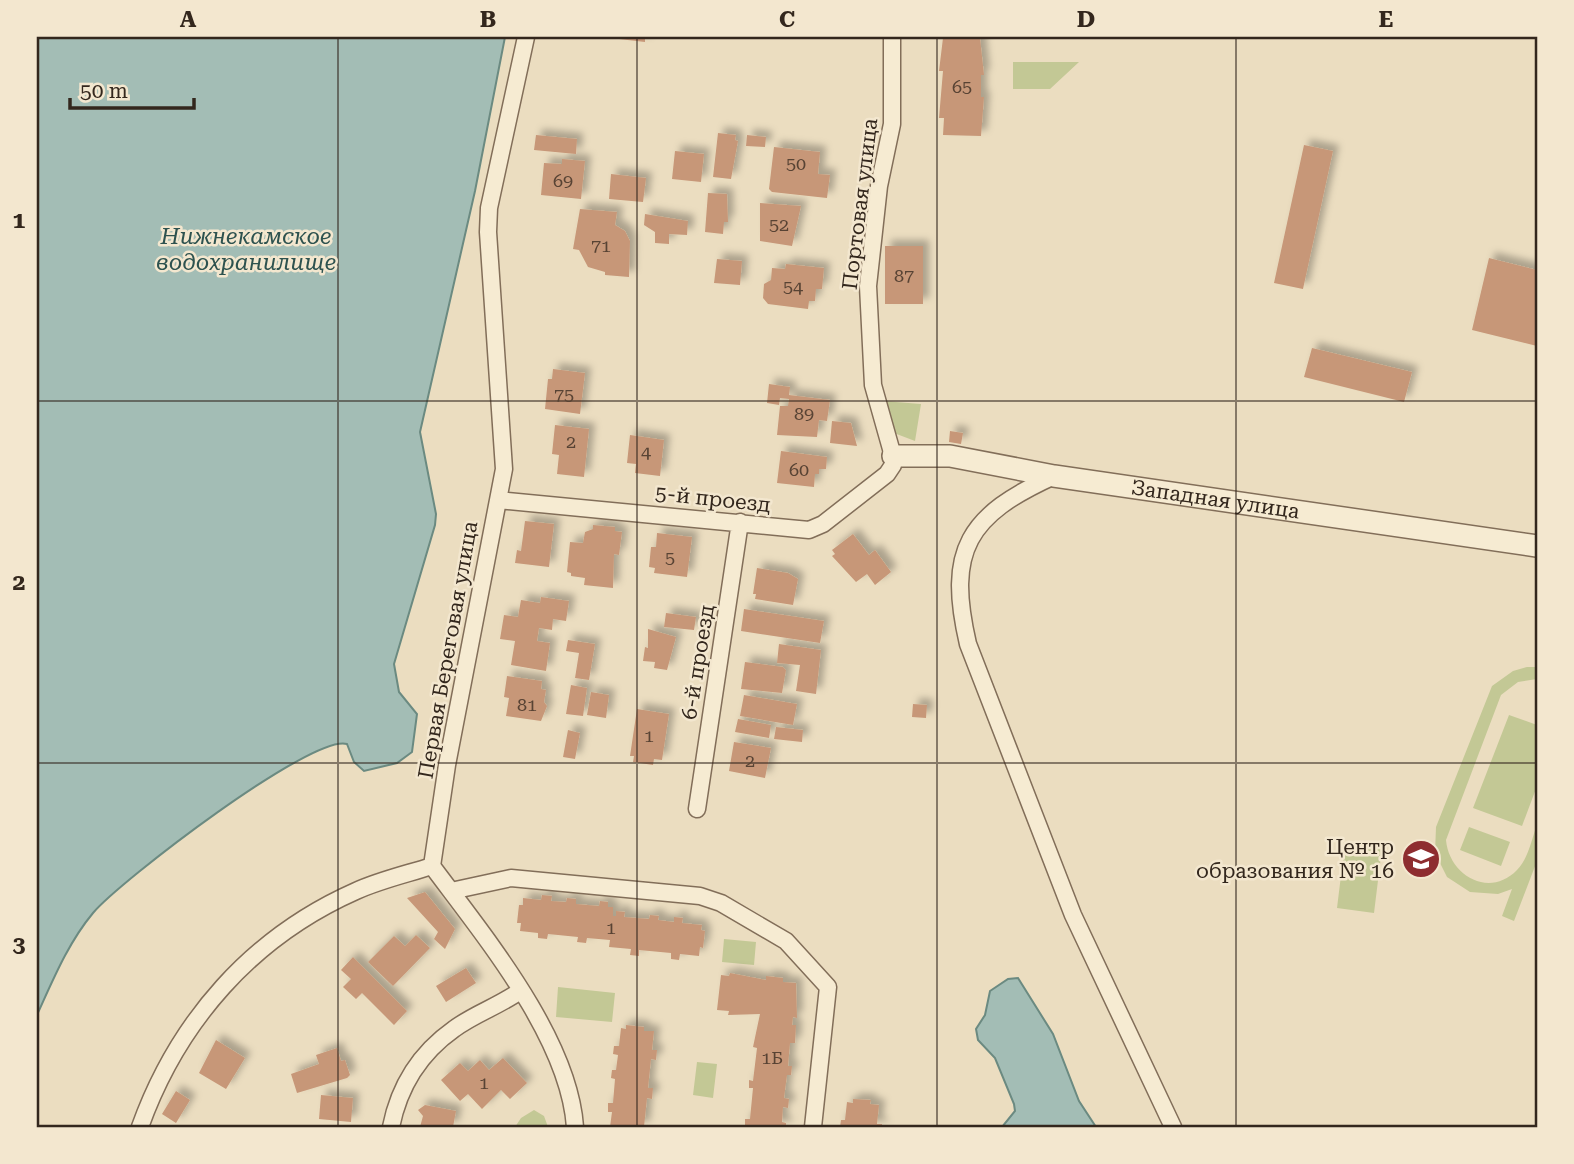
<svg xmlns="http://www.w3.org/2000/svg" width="1574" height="1164" font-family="'Roboto Serif',serif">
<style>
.green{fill:#c3c895}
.water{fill:#a3bdb5;stroke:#6b8a81;stroke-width:2}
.building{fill:#c79778;filter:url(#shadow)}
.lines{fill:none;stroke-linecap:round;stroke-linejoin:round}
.minor-casing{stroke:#826e59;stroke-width:19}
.tertiary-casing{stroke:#826e59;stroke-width:24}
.minor{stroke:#f6ebd2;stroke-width:16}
.tertiary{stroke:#f6ebd2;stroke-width:21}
.grid{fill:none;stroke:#33271d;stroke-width:2;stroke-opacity:0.55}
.labels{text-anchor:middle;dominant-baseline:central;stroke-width:5;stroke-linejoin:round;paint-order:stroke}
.number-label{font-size:18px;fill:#584334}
.street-label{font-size:21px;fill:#33271d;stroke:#f3e7cf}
.poi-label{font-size:21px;fill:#33271d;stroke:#f3e7cf;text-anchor:end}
.water-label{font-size:23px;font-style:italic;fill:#2d524f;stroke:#f3e7cf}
.neatline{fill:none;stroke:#33271d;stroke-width:2.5}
.grid-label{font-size:23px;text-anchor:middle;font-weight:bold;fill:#33271d}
</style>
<defs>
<filter id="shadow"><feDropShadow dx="6" dy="-6" stdDeviation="3.5" flood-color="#0004"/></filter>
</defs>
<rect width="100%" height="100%" fill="#ebddc0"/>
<path class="green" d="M1013,62H1079L1050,89H1013Z
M883,401L921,404L915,441L894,433Z
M1527,667H1537V679L1518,682L1501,695L1446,840C1449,875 1489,899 1517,870C1528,859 1532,839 1537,824V861L1514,921L1502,916L1512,889L1498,894L1470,892L1447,877L1435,853L1436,827L1492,686L1513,671Z
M1509,715L1537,725V786L1522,826L1473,808Z
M1469,827L1510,842L1501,866L1460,850Z
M1345,843L1382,848L1374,913L1337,908Z
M724,939L756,942L754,965L722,962Z
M558,987L615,993L612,1022L556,1017Z
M697,1062L717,1064L713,1098L693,1095Z
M534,1110L544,1116L548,1127H515L521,1118Z"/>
<path class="water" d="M37,37H505L475,191L420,432L436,514L435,525L394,664L399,692L417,714L412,752L397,763L364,771L354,762L347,744C313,733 120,881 93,913C68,943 53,980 37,1015Z
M1018,978L1053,1034L1079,1101L1096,1127H1002L1015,1111L1014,1104L995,1058L978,1040L976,1029L985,1015L990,991L1008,979Z"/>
<path class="building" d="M620,37H645V42L619,39Z
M943,38H980L984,75H981V97H984L981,136L943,135L944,118H939L943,71H939Z
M718,133L736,135L735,140L738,141L731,179L713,177Z
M536,135L577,139L576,154L534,150Z
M747,135L766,137L765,147L746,146Z
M1304,145L1333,151L1303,289L1274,283Z
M774,147L820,152L818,174L830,175L827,198L772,192L769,189Z
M675,151L704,154L701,182L672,179Z
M562,159L585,161L581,199L541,195L544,163L562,164Z
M611,174L646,178L643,202L609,199Z
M708,193L727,194L728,222H724L723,234L705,232Z
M760,203L801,206L792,246L760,241Z
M580,209L617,212L615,225L625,231L630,241L629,277L605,275V272L588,267L579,250L573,249Z
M645,214L688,221L687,235L669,234V244L655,243V232L644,225Z
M885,246H923V304H885Z
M1489,258L1537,270V346L1472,330Z
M717,259L742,261L740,285L714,283Z
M786,264L824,268L822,289H816L815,301H809L808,309L768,304L763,298L764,284L771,280L772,268L785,269Z
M1312,348L1412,372L1404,402L1304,377Z
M553,369L585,373L580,414L545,409L548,379H552Z
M769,384L790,387L789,395L830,400L827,421L819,420L817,437L777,435L780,406H788L789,399L780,398L779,405L767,403Z
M832,421L851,423L857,446L830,443Z
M555,425L589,429L584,477L557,474L559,455L552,454Z
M950,431L963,433L961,444L949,442Z
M630,435L664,440L660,476L635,473L636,464L627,463Z
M781,451L827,457L826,469H819V474H815L814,487L777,483Z
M525,521L554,524L549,567L515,563L517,550L521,551Z
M593,525L615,527V531L622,532L619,555L614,554L613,588L584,585L585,578L571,576V573L567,572L570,542L583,543L585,532L593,529Z
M657,533L692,537L687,577L654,573L655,568L649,567L651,547H656Z
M853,534L869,555L875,550L891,572L875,585L867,574L856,582L832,556L835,554L832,550Z
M757,568L788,573L798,579L793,605L755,599L756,594H753Z
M541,597L569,601L566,621L553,619L552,630L539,628L537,641L550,643L546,671L511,665L515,641L500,639L504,615L518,617L521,600L540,603Z
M744,609L824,621L820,643L741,631Z
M666,613L696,617L694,630L664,627Z
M648,629L676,637L667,670L654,668L655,662L643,661L645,647L648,648Z
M568,640L595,644L589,680L575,678L579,653L566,651Z
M779,644L821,650L816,694L796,691L800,665L777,663Z
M745,662L783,667L786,670L782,693L741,689Z
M507,676L542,681L541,689L546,690L544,702L547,706L541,721L506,716L509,698L504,697Z
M571,685L587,688L583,716L566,714Z
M591,692L609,695L606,718L587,715Z
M744,695L797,704L793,725L740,716Z
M913,704L927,705L926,718L912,717Z
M637,709L669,714L662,760L654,759L653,765L633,762L634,756H630Z
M738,719L771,725L769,738L735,732Z
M776,727L803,730L802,742L774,739Z
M568,730L580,733L575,759L563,757Z
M734,742L771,748L765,778L729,771Z
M425,892L455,929L445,949L434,939L438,932L407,898Z
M542,895L552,896L551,901L566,902L567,898L576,899V904L599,906L600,901L608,902V907H613V916H616V911L625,912L624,917L649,919L650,915L659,916L658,920L674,922V917L683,918L682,923L702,925L701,930L705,931L703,948L700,947L699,956L680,954L679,960L671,959V953L639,950V956L630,955L631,949L609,947L610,940L587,938L586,943L577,942L578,937L548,934L547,939L538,938V933L520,931L521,923H517L519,905H523V898L541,900Z
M416,935L430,948L393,986L368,962L394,936L405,946Z
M353,957L407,1011L394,1025L362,993L356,999L343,987L351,979L341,970Z
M466,968L476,983L446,1002L436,986Z
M730,973L766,980V976L783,978V982L796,983L797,1018L793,1017L792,1025H796L795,1043H790L788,1066H792L791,1075H787L784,1098L789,1099L788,1108L783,1107L782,1122L786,1123V1127H745V1119H750L753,1088H749V1080L753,1081L757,1048L753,1047L760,1014L728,1015L729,1011L717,1010L721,975L729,976Z
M626,1025L644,1027V1031H654L652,1050H657L656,1060L651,1059L648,1088H653L652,1099L647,1098L644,1127H610L612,1112H608V1103H613L615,1079L611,1078L612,1070H616L618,1055L613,1054L614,1046H619L621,1028L626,1029Z
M216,1040L245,1058L226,1089L199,1073Z
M337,1048L341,1061L345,1060L350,1075L347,1078L297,1093L291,1074L319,1064L316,1055Z
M503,1058L527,1083L510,1099L501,1090L482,1109L468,1094L460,1101L441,1080L460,1063L468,1071L480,1060L489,1070Z
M176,1091L190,1100L176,1123L162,1114Z
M321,1095L353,1098L351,1122L319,1119Z
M853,1099L871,1100L870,1104L879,1105L877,1124H882V1127H840L841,1120H845L847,1102L853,1103Z
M425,1105L456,1111L453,1127H420L423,1116L418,1110Z"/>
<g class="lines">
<defs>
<path id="minor" d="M1054,476C968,515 946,550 968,644L1073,915L1173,1127
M498,500L809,530L823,524L887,474L893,465V456L873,385L868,286L879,186L892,124V37
M697,809L740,522
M432,866L447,765L504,469L488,232L489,208L526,37
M432,866C484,936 569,1038 575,1127
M451,891L511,878L700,896L721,903L786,941L828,987L813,1127
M140,1127C178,1021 252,937 356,891C380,880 407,874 432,866
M391,1127C399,1087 420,1053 454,1029C474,1014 499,1006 520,991"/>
<g id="tertiary">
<path id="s1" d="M893,456H950L1054,476L1537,546"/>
</g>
</defs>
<use href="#minor" class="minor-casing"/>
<use href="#tertiary" class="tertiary-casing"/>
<use href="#minor" class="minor"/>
<use href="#tertiary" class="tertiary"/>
</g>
<path class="grid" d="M338,37V1127M637,37V1127M937,37V1127M1236,37V1127M37,401H1537M37,763H1537"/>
<defs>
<symbol id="school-disc" viewBox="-11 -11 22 22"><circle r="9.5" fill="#8e2d30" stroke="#f3e7cf"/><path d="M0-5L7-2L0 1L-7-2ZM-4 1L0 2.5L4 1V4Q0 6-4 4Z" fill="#fff"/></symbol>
</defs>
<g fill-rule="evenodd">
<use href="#school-disc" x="1399" y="837" width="44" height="44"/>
</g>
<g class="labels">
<g class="number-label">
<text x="962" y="86">65</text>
<text x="796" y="163">50</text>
<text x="563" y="180">69</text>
<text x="779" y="224">52</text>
<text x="601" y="245">71</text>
<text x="904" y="275">87</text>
<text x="793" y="286">54</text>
<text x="564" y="394">75</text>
<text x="804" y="413">89</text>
<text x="571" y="441">2</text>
<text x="646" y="451">4</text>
<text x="799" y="469">60</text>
<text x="670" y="557">5</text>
<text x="527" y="704">81</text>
<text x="649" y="735">1</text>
<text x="750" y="760">2</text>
<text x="611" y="927">1</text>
<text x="772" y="1057">1Б</text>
<text x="484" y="1082">1</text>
</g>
<g class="street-label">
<text transform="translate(860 204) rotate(-83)">Портовая улица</text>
<text stroke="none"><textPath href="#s1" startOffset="326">Западная улица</textPath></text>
<text transform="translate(713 499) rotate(6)">5-й проезд</text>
<text transform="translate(448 650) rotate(-80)">Первая Береговая улица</text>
<text transform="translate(698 662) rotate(-81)">6-й проезд</text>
</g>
<g class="poi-label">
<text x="1394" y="847">Центр<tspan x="1394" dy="24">образования № 16</tspan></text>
</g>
<g class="water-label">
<text x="246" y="236">Нижнекамское<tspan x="246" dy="26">водохранилище</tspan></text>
</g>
</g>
<rect width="1574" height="1164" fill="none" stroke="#f3e7cf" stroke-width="77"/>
<path d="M70 98v10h124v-10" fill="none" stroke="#33271d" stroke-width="3.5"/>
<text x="80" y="98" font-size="21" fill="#33271d" stroke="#f3e7cf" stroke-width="5" paint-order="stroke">50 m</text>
<rect x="38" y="38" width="1498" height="1088" class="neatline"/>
<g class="grid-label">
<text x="188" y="27">A</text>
<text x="488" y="27">B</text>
<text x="787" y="27">C</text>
<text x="1086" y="27">D</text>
<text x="1386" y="27">E</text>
<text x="19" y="228">1</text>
<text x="19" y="590">2</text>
<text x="19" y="952">3</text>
</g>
</svg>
